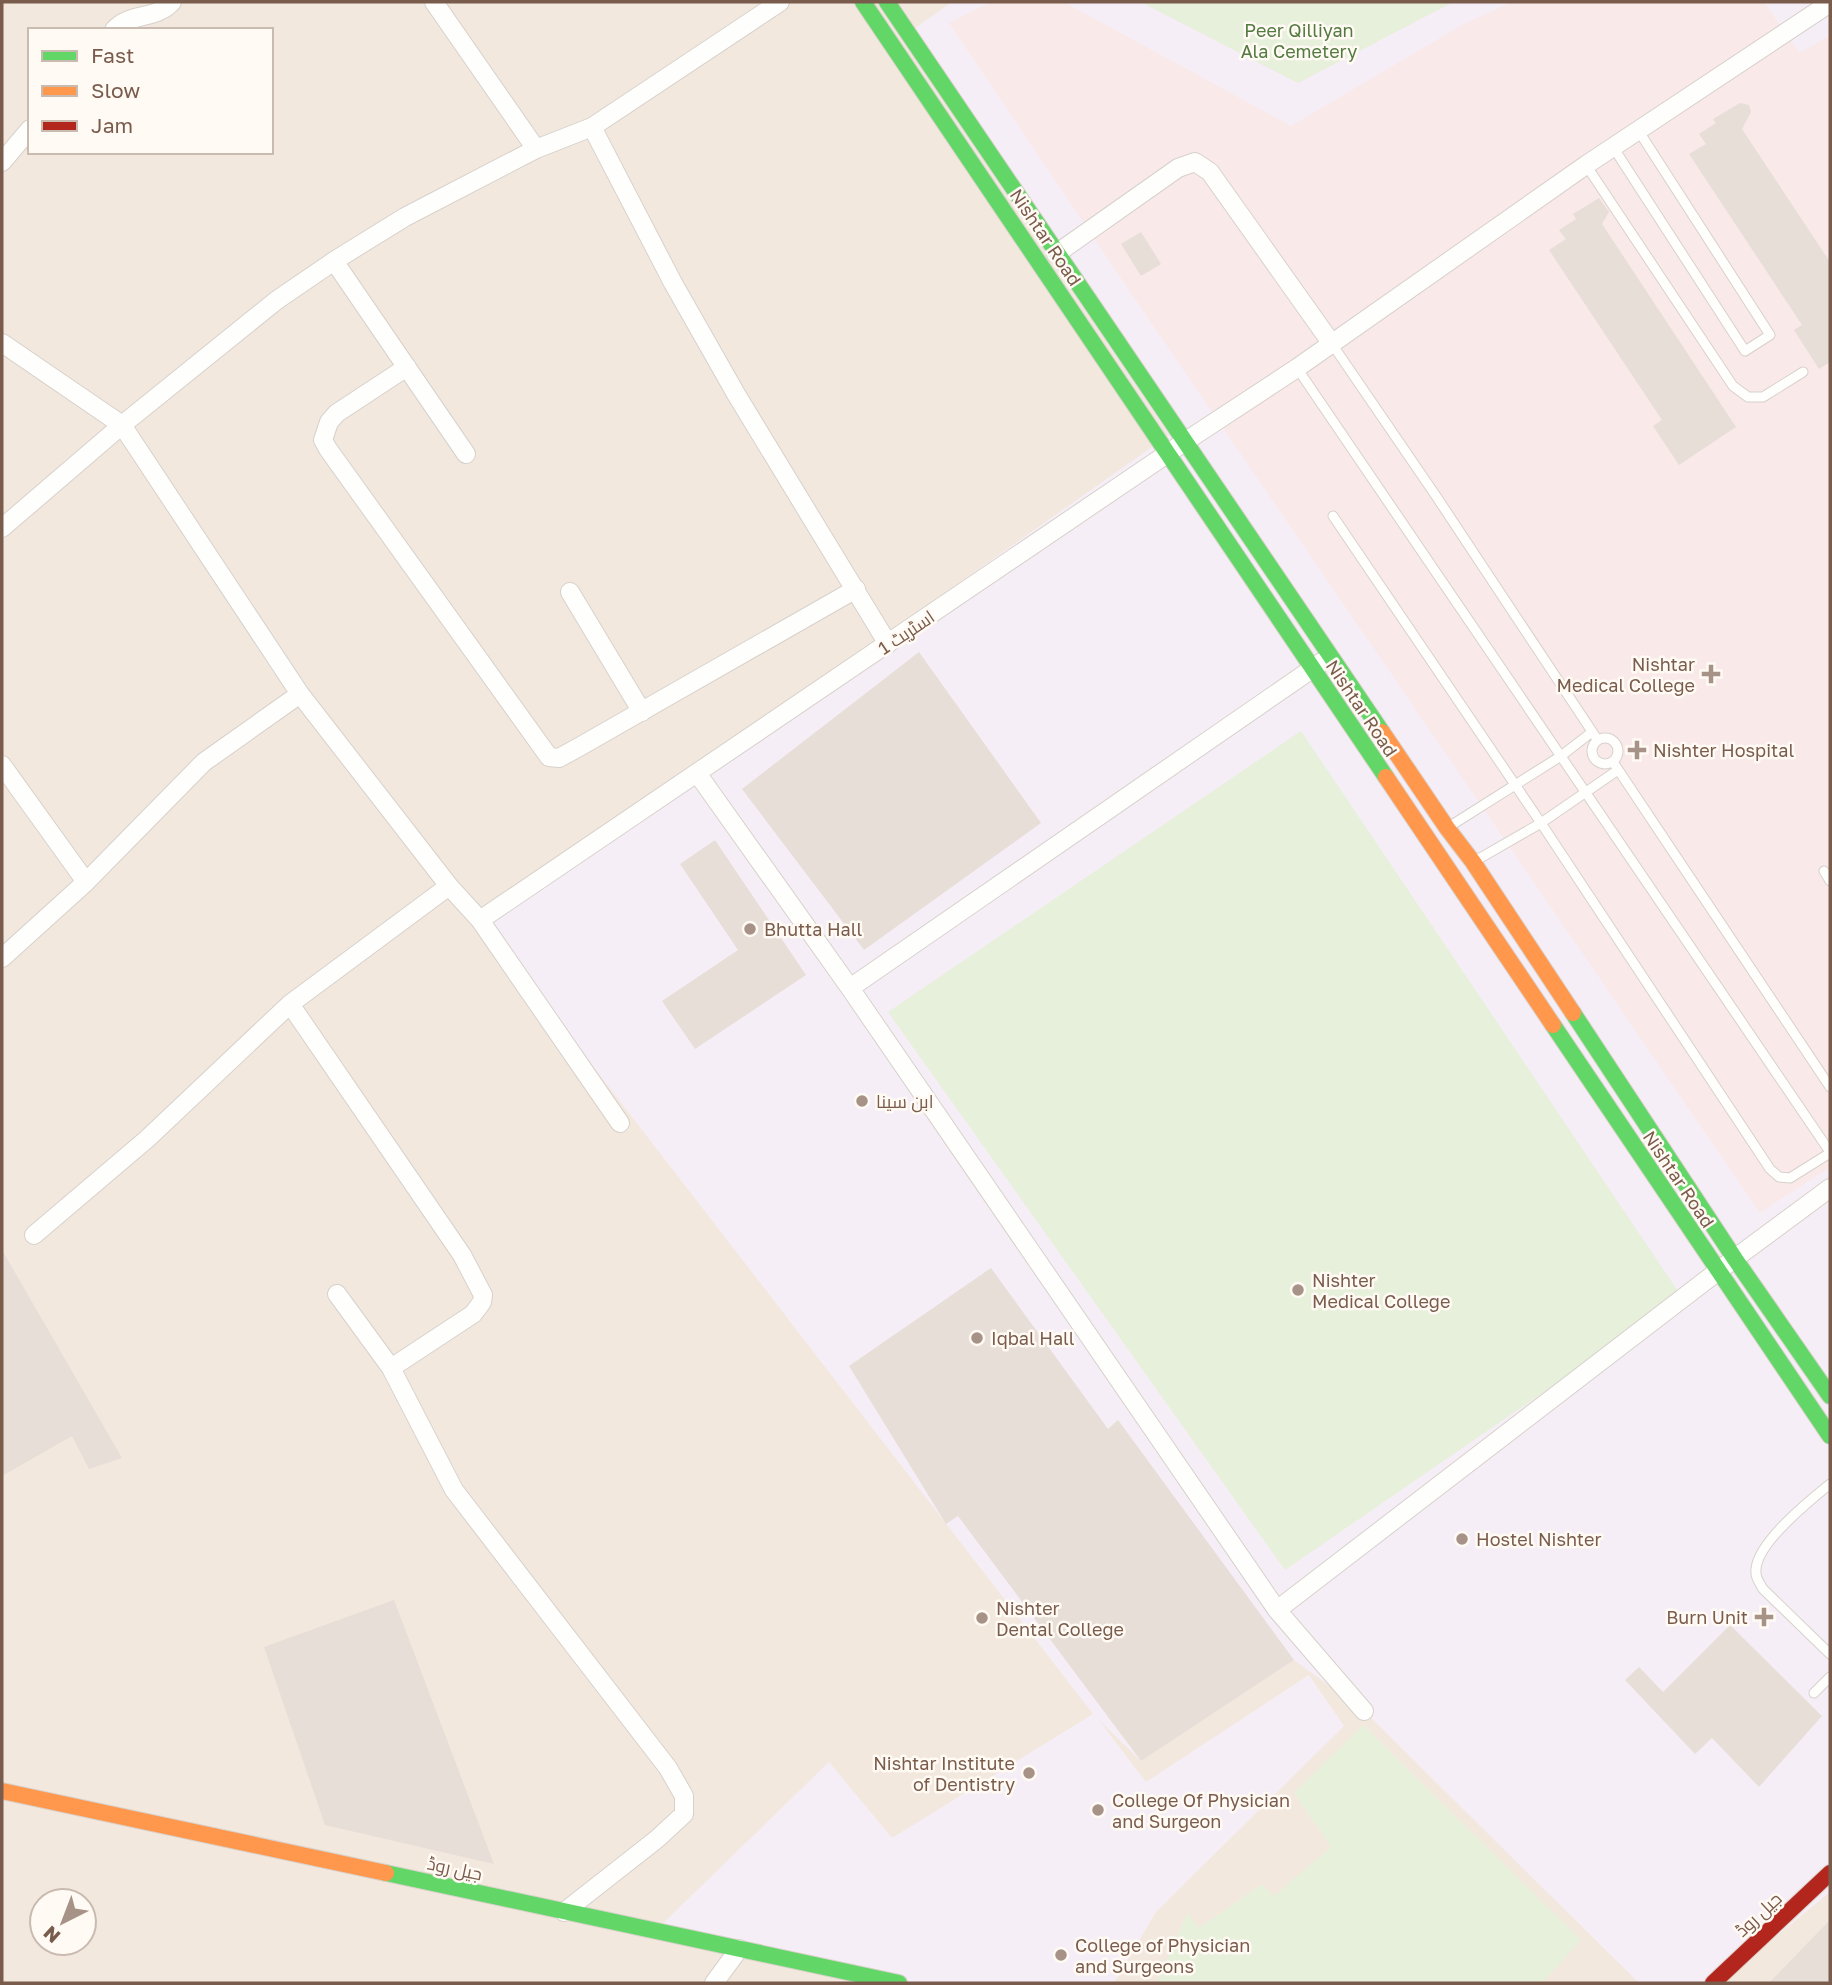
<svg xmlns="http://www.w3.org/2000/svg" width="1832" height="1985" font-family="'Golos Text',Cairo,sans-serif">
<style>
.residential{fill:#f2e8de;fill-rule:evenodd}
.education{fill:#f6eef6}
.medical{fill:#fae9e9}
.green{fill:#e7f0db}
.building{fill:#e6ded7}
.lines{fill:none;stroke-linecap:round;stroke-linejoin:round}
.lane-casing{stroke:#d7d1cb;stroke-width:11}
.street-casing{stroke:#d7d1cb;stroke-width:20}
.fast-casing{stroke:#d9d2cb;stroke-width:18}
.slow-casing{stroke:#d9d2cb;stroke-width:18}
.jam-casing{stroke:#d9d2cb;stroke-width:18}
.lane{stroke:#fefefd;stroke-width:9}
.street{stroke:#fefefd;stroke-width:18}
.fast{stroke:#63d668;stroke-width:16}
.slow{stroke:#ff974d;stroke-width:16}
.jam{stroke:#b3261e;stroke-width:16}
.poi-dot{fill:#a69286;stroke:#fffaf3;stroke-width:2.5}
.labels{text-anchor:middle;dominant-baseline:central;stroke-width:5;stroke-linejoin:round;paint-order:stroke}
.park-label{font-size:18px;fill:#537a41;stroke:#fffaf3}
.street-label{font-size:18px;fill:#7a5c4d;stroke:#fffaf3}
.poi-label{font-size:18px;fill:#7a5c4d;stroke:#fffaf3;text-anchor:start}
</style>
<rect width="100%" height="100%" fill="#f9f5f0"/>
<path class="residential" d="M2,2H1830V1983H2ZM30,30H271V152H30ZM42,1901H84V1943H42Z"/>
<path class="education" d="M952,2H1141L1298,83L1453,2H1830V1892L1719,1983H1639L1364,1711L1294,1660L1141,1761L1098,1719L1146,1782L1309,1675L1344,1726L1156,1912L1114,1983H874L654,1932L829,1762L892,1838L1093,1714L480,920L1169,435L901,38Z"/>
<path class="medical" d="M991,2H1064L1291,126L1462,25L1512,2H1764L1800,53L1830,35V1167L1760,1213L1158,333L949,23Z"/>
<path class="green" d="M1141,2H1453L1298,83Z
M1301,731L1682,1297L1285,1570L888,1012Z
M1363,1725L1581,1940L1542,1983H1157L1187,1913L1199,1928L1262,1884L1274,1896L1331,1847L1294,1793Z"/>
<path class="building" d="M1740,103L1749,105L1751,112L1742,129L1830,262V362L1819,369L1794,330L1802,325L1689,154L1706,144L1699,134L1716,123L1713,119Z
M1599,198L1609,212L1602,224L1736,427L1679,465L1653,426L1662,420L1549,250L1566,239L1559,230L1576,219L1573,214Z
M1141,232L1161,264L1141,276L1121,244Z
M919,652L1041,823L864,950L742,789Z
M715,840L806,975L695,1049L662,1001L738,950L680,864Z
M2,1250L122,1458L89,1469L72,1436L2,1476Z
M991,1268L1108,1429L1118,1420L1294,1660L1141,1761L958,1516L946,1524L849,1366Z
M394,1600L494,1864L325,1825L264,1647Z
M1730,1625L1822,1716L1759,1787L1712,1738L1695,1754L1625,1680L1639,1667L1663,1692Z
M1830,1920V1983H1769Z"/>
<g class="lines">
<defs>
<path id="lane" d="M1613,147L1745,351L1770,335L1638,130
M1586,165L1733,386L1748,397H1763L1803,372
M1332,344L1436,496L1597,739
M1297,368L1830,1152
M1333,516L1541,823L1770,1169L1779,1177L1790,1178L1830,1153
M1592 751a13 13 0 1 1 26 0a13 13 0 1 1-26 0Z
M1613,762L1830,1087
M1447,828L1561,756L1592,732
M1475,861L1541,823L1618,770
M1824,871L1830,881
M1830,1484C1810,1500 1758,1542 1756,1569C1755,1577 1759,1582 1763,1589L1830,1654
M1814,1693L1830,1677"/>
<path id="street" d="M434,2L536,149
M114,30C130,12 156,20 172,2
M592,127L673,283L736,394L888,644
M2,162L30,129
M1056,254L1178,168L1195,162L1210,172L1332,344
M334,261L466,454
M2,343L122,425L300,694L449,886L480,920L620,1123
M407,367L337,413L329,422L323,440L328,449L549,757L559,758L579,747L856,589
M2,528L122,425L277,300L334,261L405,217L536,149L592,127L780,2
M570,592L642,712
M2,765L86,882
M697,773L850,988L1277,1610L1364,1711
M480,920L1186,441L1297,368L1586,165L1830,3
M2,958L86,882L204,762L300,694
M850,988L1322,662
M290,1004L462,1255L483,1295L482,1302L473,1314L391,1368
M34,1235L147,1139L290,1004L449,886
M337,1294L391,1368L454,1490L668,1768L684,1796V1814L657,1839L564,1912
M1277,1610L1718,1271L1830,1188
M714,1983L739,1949"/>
<path id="fast" d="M863,2L1386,777
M887,2L1382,732
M1573,1013L1735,1259L1830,1396
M1553,1025L1830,1436
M386,1873L899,1983"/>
<path id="slow" d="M1382,732L1447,828L1473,862L1573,1013
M1386,777L1553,1025
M2,1791L386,1873"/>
<path id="jam" d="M1713,1983L1830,1873"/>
</defs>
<use href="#lane" class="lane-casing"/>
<use href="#street" class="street-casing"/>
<use href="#fast" class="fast-casing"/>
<use href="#slow" class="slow-casing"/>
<use href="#jam" class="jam-casing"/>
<use href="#lane" class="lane"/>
<use href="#street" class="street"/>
<use href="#fast" class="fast"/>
<use href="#slow" class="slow"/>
<use href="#jam" class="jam"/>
</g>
<g class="poi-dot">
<path d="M1707.5 663.5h7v7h7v7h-7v7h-7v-7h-7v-7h7z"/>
<path d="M1633.5 739.5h7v7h7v7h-7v7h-7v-7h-7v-7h7z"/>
<circle cx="750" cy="929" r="7"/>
<circle cx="862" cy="1101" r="7"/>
<circle cx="1298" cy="1290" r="7"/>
<circle cx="977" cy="1338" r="7"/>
<circle cx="1462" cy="1539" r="7"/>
<path d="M1760.5 1606.5h7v7h7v7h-7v7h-7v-7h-7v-7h7z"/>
<circle cx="982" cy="1618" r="7"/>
<circle cx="1029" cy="1773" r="7"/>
<circle cx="1098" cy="1810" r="7"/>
<circle cx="1061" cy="1955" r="7"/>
</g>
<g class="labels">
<g class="park-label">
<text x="1299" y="30">Peer Qilliyan<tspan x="1299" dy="21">Ala Cemetery</tspan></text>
</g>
<g class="street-label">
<text transform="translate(1046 237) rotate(56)">Nishtar Road</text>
<text transform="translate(906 632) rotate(-34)">اسٹریٹ 1</text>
<text transform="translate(1362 708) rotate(56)">Nishtar Road</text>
<text transform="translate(1679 1179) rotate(56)">Nishtar Road</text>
<text transform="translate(455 1868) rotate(12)">جیل روڈ</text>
<text transform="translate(1758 1914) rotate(-43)">جیل روڈ</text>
</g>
<g class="poi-label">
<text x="1695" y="664" text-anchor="end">Nishtar<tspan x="1695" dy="21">Medical College</tspan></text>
<text x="1653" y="750">Nishter Hospital</text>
<text x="764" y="929">Bhutta Hall</text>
<text x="876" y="1101">ابن سینا</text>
<text x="1312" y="1280">Nishter<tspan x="1312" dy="21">Medical College</tspan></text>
<text x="991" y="1338">Iqbal Hall</text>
<text x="1476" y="1539">Hostel Nishter</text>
<text x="996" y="1608">Nishter<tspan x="996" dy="21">Dental College</tspan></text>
<text x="1748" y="1617" text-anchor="end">Burn Unit</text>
<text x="1015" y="1763" text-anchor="end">Nishtar Institute<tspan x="1015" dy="21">of Dentistry</tspan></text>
<text x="1112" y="1800">College Of Physician<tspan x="1112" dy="21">and Surgeon</tspan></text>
<text x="1075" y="1945">College of Physician<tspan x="1075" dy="21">and Surgeons</tspan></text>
</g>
</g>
<rect width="1832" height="1985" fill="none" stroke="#7a5c4d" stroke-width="7"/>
<rect x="28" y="28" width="245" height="126" fill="#fffaf3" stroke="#cabbb1" stroke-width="2"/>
<rect x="42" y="51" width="35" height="10" fill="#63d668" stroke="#cabbb1" stroke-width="2"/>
<text x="91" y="63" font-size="21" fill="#7a5c4d">Fast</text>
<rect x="42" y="86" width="35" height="10" fill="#ff974d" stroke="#cabbb1" stroke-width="2"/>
<text x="91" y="98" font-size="21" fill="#7a5c4d">Slow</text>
<rect x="42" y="121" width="35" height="10" fill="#b3261e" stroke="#cabbb1" stroke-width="2"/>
<text x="91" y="133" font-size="21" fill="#7a5c4d">Jam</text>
<g transform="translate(63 1922) rotate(222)"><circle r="33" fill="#fffaf3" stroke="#cabbb1" stroke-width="2"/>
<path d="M0-5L12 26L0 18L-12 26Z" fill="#a69286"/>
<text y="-10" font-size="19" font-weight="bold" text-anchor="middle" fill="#7a5c4d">N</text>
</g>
</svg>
